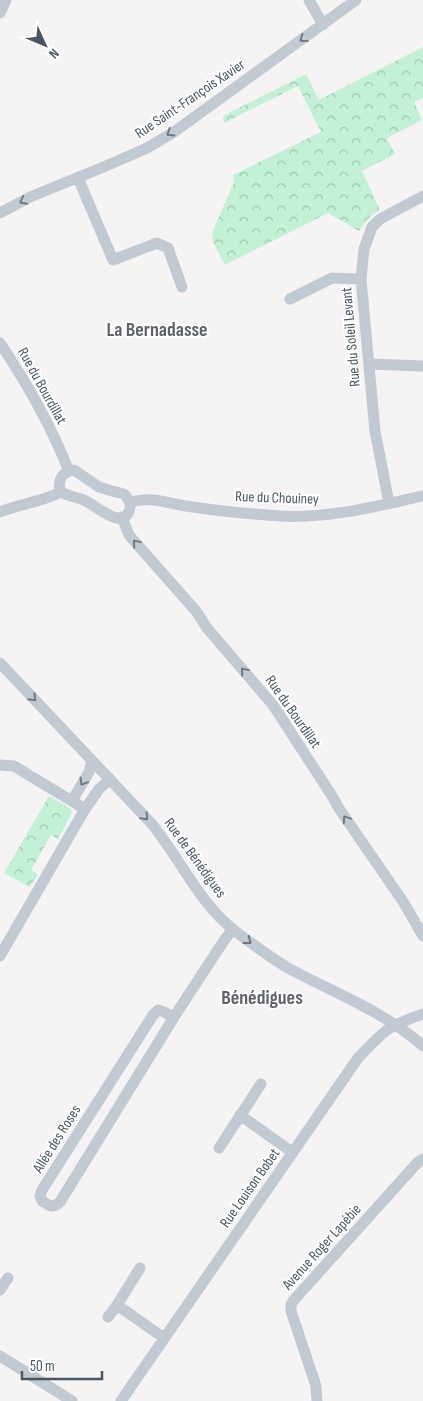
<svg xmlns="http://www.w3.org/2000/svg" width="423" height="1401" font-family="'Sofia Sans Condensed',sans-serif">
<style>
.forest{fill:url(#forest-crowns)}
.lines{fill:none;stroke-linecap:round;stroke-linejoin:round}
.minor{stroke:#c1cad2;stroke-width:11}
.oneway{stroke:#6e7983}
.labels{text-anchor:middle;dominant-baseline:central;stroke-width:4;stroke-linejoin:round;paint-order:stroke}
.street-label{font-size:15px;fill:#4a5661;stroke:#fff}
.district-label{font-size:20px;font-weight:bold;fill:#5f6368;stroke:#fff}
</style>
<defs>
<pattern id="forest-crowns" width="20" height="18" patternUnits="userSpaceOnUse" patternTransform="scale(1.25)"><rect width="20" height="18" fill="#c3f1d5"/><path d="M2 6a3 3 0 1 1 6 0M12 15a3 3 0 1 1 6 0" fill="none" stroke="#a0c6b0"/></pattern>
</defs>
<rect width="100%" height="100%" fill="#f5f3f3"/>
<path class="forest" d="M423,47V98L414,102L422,120L387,138L395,154L362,171L380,210C371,215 365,221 359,231L328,213L225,265L213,242L212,233L234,182L233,175L321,132L298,86L224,123L223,116L306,74L319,100Z
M49,796L71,809L72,813L58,839L51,835L31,870L38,874L30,887L4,873Z"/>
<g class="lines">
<path class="minor" d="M309,0L323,25
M0,13L6,0
M78,178L113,260L157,243L168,248L182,287
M0,213L30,197L106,166L147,148L174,132L356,0
M290,299L332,278L361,279
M0,343C27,383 51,426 69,471
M369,364L423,366
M74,470L99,487L112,491L124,494C128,498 131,502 130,508C125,533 95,505 84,500C76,497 68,496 61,492C56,481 63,471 74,470Z
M130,502C152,496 165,503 186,506C217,511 249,514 280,516C329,519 376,506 423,496
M389,503L375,431L361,279L364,249L372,227L380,219L423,196
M0,512C20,504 41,502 61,492
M122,517L129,535L135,542L196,611L207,628L273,705L334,799L338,807L404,903L423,936
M0,663L151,823C180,858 198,902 235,931C252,944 270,957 288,968C334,993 384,1011 423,1046
M0,765L14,766L85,809
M72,801L89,772L92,761
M0,956L85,809L99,789L110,779
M174,1017L164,1012L158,1010L153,1015L42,1190L40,1196L42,1201C50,1206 52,1209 60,1202L174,1017L225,939L233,929
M240,1115L292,1152
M219,1148L261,1084
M140,1268L117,1305L164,1338
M0,1290L8,1278
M108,1317L117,1305
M0,1356L72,1401
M121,1401L358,1058C368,1048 378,1036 390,1028C400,1022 412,1018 423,1014
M317,1401L316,1386L291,1311V1305L293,1301L418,1162L423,1159"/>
</g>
<defs><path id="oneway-chevron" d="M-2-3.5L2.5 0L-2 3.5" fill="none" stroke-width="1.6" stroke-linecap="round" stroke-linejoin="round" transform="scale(1.25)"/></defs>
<g class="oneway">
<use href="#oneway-chevron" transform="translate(303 39) rotate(144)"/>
<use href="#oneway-chevron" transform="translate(170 133) rotate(148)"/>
<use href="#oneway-chevron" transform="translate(23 201) rotate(153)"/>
<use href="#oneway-chevron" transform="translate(136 543) rotate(-130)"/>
<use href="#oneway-chevron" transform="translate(244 671) rotate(-130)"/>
<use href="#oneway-chevron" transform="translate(33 698) rotate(47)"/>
<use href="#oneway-chevron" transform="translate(83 782) rotate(121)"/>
<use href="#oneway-chevron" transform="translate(145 817) rotate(47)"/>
<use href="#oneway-chevron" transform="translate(346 819) rotate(-124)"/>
<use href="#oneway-chevron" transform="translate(248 941) rotate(37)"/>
</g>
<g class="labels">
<g class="street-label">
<text transform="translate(190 99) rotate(-34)">Rue Saint-François Xavier</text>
<text transform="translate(351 337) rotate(-95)">Rue du Soleil Levant</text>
<text transform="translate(42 386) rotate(61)">Rue du Bourdillat</text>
<text transform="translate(277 498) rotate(2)">Rue du Chouiney</text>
<text transform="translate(293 712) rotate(55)">Rue du Bourdillat</text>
<text transform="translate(195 858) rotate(54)">Rue de Bénédigues</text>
<text transform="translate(57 1139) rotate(-58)">Allée des Roses</text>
<text transform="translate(250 1188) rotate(-55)">Rue Louison Bobet</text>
<text transform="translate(322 1247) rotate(-48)">Avenue Roger Lapébie</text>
</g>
<g class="district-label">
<text x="157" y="330">La Bernadasse</text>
<text x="262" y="998">Bénédigues</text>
</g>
</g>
<g transform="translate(45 45) rotate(134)" stroke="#ffffff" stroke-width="4" paint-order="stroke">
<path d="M0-4L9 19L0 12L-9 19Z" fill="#4a5661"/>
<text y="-8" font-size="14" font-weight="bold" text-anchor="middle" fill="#4a5661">N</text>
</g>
<path d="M22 1371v8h80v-8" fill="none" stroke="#4a5661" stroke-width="2.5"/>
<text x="30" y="1371" font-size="15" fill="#4a5661" stroke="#ffffff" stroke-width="4" paint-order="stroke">50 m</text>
</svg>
